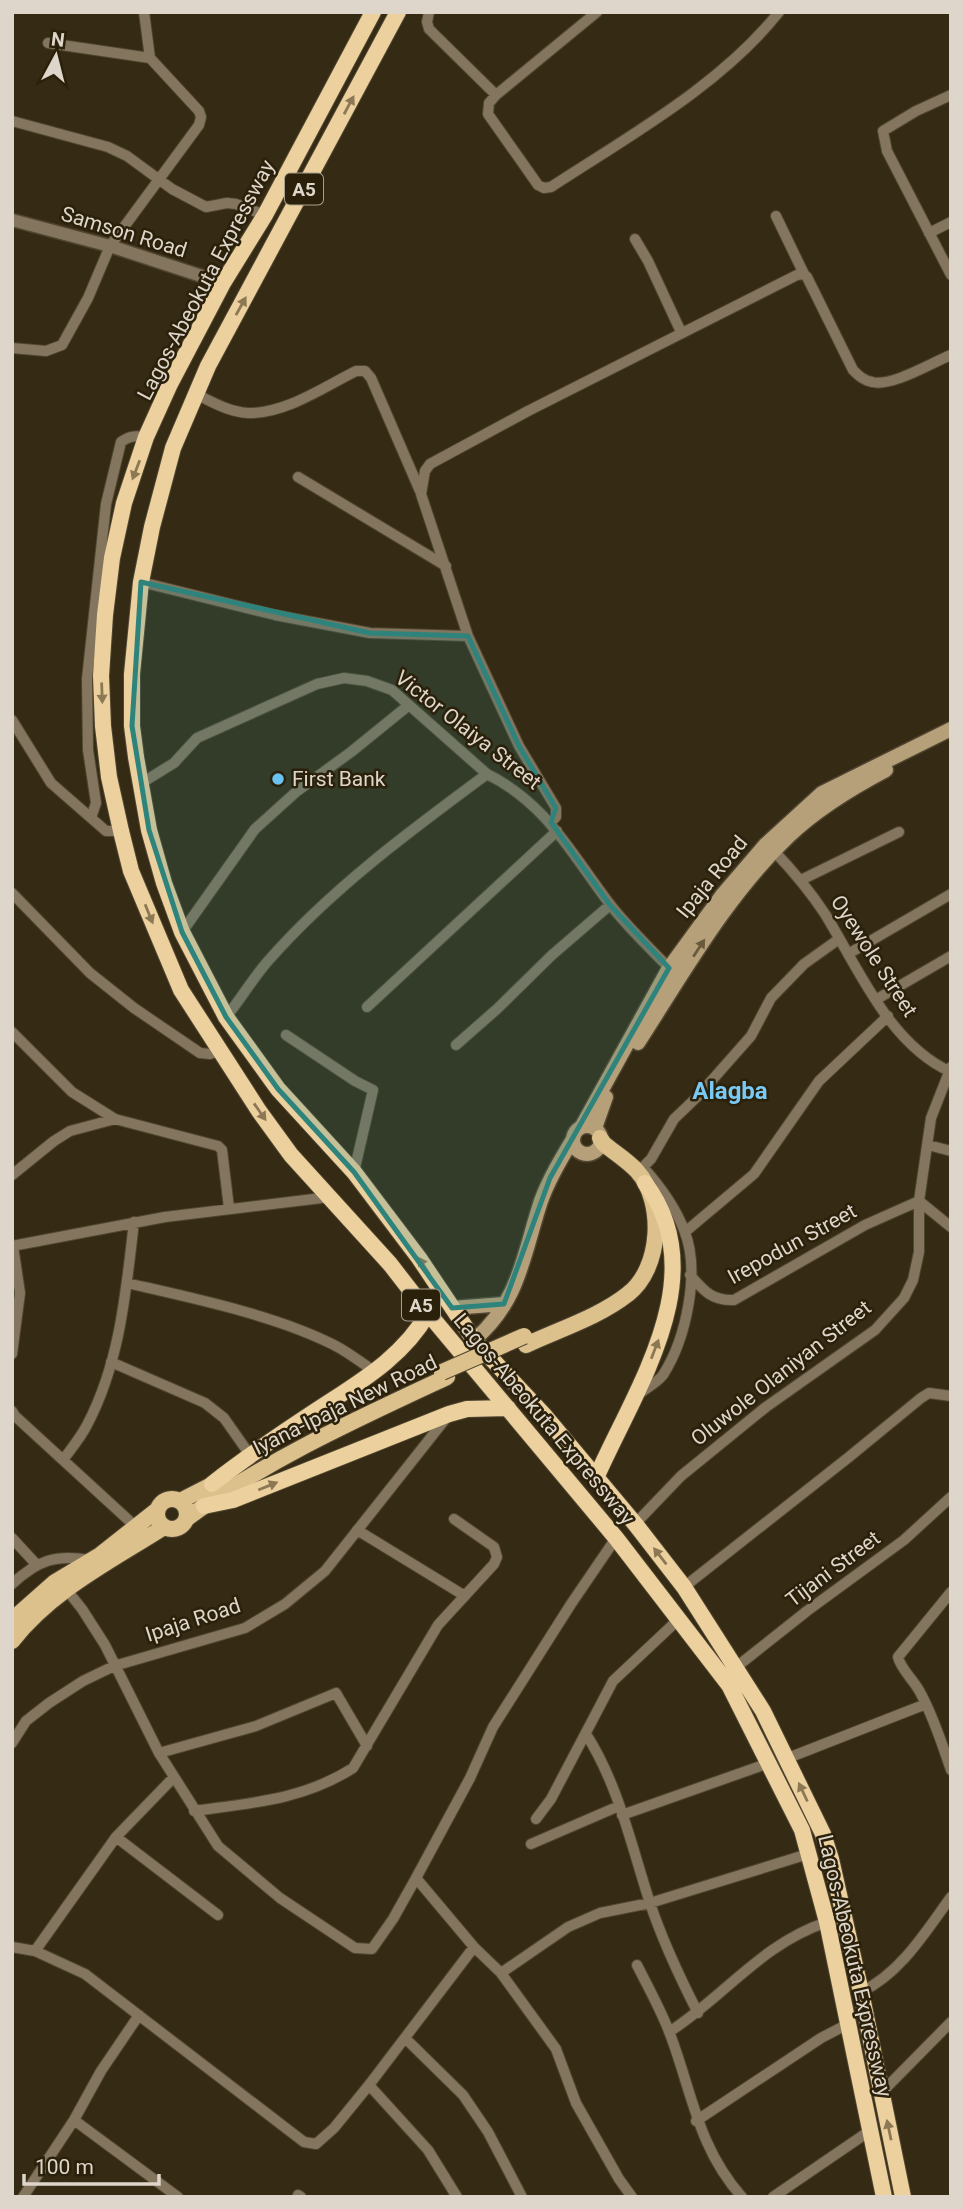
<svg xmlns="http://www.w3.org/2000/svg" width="963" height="2209" font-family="Roboto,sans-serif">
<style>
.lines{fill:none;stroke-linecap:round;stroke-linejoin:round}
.minor-casing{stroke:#504631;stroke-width:12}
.tertiary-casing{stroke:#504631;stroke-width:15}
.secondary-casing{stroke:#504631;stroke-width:17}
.primary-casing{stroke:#504631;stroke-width:18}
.trunk-casing{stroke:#504631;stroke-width:18}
.minor{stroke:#84765e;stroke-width:10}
.tertiary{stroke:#84765e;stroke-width:12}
.secondary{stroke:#b6a079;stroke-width:14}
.primary{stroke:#ddc18d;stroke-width:16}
.trunk{stroke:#ecd09e;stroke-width:16}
.primary-bridge-casing{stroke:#504631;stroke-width:18;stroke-linecap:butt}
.primary-bridge{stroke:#ddc18d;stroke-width:16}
.oneway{fill:#8c7854}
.oneway2{fill:#6a5a3c}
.marked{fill:#2e847c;fill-opacity:0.2;stroke:#2e847c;stroke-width:5;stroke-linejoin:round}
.poi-dot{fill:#69c3f1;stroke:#2b200a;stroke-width:2.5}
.labels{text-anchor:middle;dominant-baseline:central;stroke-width:5;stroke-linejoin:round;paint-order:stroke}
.shield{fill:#2b200a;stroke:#a89f90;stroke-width:2}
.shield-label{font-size:19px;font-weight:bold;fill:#ded6ca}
.street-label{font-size:21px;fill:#ded6ca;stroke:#2b200a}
.poi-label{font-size:21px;fill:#ded6ca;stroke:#2b200a;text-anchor:start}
.quarter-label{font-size:24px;font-weight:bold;fill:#78caf4;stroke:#2b200a}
</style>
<rect width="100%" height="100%" fill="#352a14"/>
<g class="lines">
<defs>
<path id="minor" d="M429,12L427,22L429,29L496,95L489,103L488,114L538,185L544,188L551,187C629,136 721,85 779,12
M48,43L150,58
M496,95L597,12
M951,95L916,111L883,131L887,151L951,275
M12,121L108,147L127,156L172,189L206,207L227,203L236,204L265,215
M776,216L804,274
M929,233L951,222
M635,239L648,261L681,332
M12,348L46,351L62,345L88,298L110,246L199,125L201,117L199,111L150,58L144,12
M196,394C212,402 229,412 248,413C285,414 324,387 356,371H365L371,378L420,491
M298,477L446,566
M141,582L275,615L370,633L468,636
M12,720L51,783L106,831H121
M140,784L174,763L197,738L317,684L344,678L367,681L392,690L487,774C546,803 571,853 609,903C627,927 651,949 672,971
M91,818L96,803L88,750L87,679L106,504L121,442C130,435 136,436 146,437
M551,822L556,817V808L519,746L468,636L421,494L425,471L430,464L528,411L797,275L804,274L807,277L853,370C859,376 863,380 872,382C892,387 931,363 951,355
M774,851C793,871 810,891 825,914C859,969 889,1044 951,1072
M801,880L899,832
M12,893L90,973L134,1008L200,1053L210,1054L218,1051
M182,932L255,829L296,792L351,752L409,705
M848,954L951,894
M877,999L951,956
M367,1007L557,831
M226,1017C241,999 253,978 268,961C331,889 410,831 487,774
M12,1032L72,1092L115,1119
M286,1035L355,1081L373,1090L354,1172
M456,1045L497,1009L552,955L610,905
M928,1145L951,1151
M638,1172L651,1159L674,1119L698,1096L751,1036L771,998L804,964L839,939
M12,1175L54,1141L70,1131L115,1119L218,1146L222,1150L229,1208
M685,1232L754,1174L819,1081L888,1016
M12,1246L165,1217L330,1197
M690,1275C704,1291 712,1301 734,1300L865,1225L919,1201L951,1227
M127,1283C192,1298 275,1315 334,1345C348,1352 362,1363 375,1372
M12,1354L20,1293L13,1246
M111,1362L205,1403L224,1418L250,1455
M637,1395C645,1389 657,1383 663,1375C686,1339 701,1271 684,1230C675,1206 660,1186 643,1167
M12,1411L15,1416L136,1527
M63,1460C71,1449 81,1437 87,1425C120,1363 126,1291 134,1222
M635,1524L681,1476L766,1407L875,1330L904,1298L913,1280L919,1252V1201L931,1118L951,1067
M357,1530L465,1596
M12,1538L36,1564
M12,1584C38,1560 56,1554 90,1560
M684,1587L849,1457L921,1398L929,1393L951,1396
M66,1589L82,1609L105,1645L159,1753L218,1846L280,1898L355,1948L372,1949L393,1919L416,1878L470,1778L493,1727L571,1604L616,1538
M951,1592L898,1657C901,1670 915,1681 921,1694C934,1718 942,1744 951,1770
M735,1668L807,1611L904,1540L951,1497
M586,1734C618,1784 631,1844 649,1900C662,1940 679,1976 698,2013
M12,1743L26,1721L49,1703L83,1681L114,1666L245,1628L285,1604L325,1571L447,1417
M159,1753L256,1726L336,1693L367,1746
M788,1758L926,1704
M194,1811C251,1803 303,1800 353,1768L438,1625L494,1564L497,1557L494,1547L454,1519
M622,1815L769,1763
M536,1819L551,1799L613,1681L680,1618
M116,1837L218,1915
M531,1844L619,1806
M416,1878L474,1947L501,1973L556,2049L576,2103L619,2179L632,2197
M12,1947L35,1951L85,1974L304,2142L316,2144L334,2128L369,2085L474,1947
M35,1951L116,1837L174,1777
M637,1965C648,1987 661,2010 670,2034C692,2092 698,2148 742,2197
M501,1973L568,1927L600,1913L650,1903L808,1854
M861,1992C901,1973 926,1931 951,1897
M669,2032C725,1996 761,1944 827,1922
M405,2038L463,2095L488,2132L522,2197
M369,2085L428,2150L457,2197
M881,2093L951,2022
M74,2120L178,2197
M696,2121L821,2038L848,2024
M298,2195L301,2197
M23,2197L74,2120L101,2071L139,2015
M773,2197L871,2130"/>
<path id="tertiary" d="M12,220L110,246L223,283"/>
<path id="secondary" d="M638,1043C684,972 727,895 789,836C817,809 852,788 886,770
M582,1126L669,968L723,894L765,845L822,793L951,729
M573 1140a14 14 0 1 1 28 0a14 14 0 1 1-28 0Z
M595,1128L606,1097
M452,1308L504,1304
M474,1340C520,1301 523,1255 541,1201C549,1179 561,1159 573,1139"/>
<path id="primary" d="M526,1345C560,1329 599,1317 628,1294C661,1269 665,1202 637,1171C628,1161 615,1153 604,1144L600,1138
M157 1514a15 15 0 1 1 30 0a15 15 0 1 1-30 0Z
M180,1501L223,1479
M186,1519C266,1460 357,1419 447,1377
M12,1620L55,1582L100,1555L157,1510
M12,1641C52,1590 111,1561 164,1527"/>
<path id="trunk" d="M373,12L265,215L223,283L170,384L146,437L124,503L112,558L105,615L101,676L103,726L109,777L121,831L131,871L181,990L259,1111L291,1155L390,1264L428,1313L616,1538L729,1685L802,1830L827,1922L884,2197
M398,12L208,366L173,448L152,527L141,582L132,674V726L136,757L149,830L164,883L182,932L226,1017L278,1089L354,1172L419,1258L474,1340L544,1415L636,1525L684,1587L763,1711L823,1834L831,1859L861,1992L903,2197
M596,1478C635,1389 715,1276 645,1183
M212,1484C245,1458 279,1435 314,1412C356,1384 402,1359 428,1313
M204,1506L233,1500L449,1414L467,1409L508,1408"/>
</defs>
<use href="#minor" class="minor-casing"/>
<use href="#tertiary" class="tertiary-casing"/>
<use href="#secondary" class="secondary-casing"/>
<use href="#primary" class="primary-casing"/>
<use href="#trunk" class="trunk-casing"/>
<use href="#minor" class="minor"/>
<use href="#tertiary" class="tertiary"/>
<use href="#secondary" class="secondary"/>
<use href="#primary" class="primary"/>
<use href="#trunk" class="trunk"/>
<defs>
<path id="primary-bridge" d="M442,1372L524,1336"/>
</defs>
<use href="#primary-bridge" class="primary-bridge-casing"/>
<use href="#primary-bridge" class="primary-bridge"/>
</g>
<defs><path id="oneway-solid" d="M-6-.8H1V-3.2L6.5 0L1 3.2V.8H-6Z" transform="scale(1.75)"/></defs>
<g class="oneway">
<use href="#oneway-solid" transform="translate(349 105) rotate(-62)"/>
<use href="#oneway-solid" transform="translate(241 306) rotate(-61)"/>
<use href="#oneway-solid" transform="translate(136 470) rotate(111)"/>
<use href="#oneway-solid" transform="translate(102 693) rotate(88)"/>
<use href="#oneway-solid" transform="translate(149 914) rotate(68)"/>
<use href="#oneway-solid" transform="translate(260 1112) rotate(55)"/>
<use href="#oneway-solid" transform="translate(424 1266) rotate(-123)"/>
<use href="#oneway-solid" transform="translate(655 1349) rotate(-69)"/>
<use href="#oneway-solid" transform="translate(268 1486) rotate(-22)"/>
<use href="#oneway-solid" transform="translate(660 1556) rotate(-128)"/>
<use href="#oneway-solid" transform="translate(803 1792) rotate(-115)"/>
<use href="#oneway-solid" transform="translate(889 2130) rotate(-102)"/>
</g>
<use class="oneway2" href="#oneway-solid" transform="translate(699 948) rotate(-57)"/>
<path class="marked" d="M141,582L370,633L468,636L519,746L556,808L551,822L610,905L669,968L550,1178L504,1304L452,1308L354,1172L278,1089L226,1017L182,932L149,830L132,726Z"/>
<circle class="poi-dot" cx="278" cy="779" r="7"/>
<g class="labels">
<g class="shield">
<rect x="285" y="173.5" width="38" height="31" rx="5"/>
<rect x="402" y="1289.5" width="38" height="31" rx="5"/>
</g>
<g class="shield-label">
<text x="304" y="189">A5</text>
<text x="421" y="1305">A5</text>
</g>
<g class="street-label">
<text transform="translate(124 232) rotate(17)">Samson Road</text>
<text transform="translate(206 280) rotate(-62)">Lagos-Abeokuta Expressway</text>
<text transform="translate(468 730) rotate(38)">Victor Olaiya Street</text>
<text transform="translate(712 877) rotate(-51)">Ipaja Road</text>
<text transform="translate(874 956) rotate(57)">Oyewole Street</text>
<text transform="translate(792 1244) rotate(-29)">Irepodun Street</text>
<text transform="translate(781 1373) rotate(-38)">Oluwole Olaniyan Street</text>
<text transform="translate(345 1405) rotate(-26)">Iyana-Ipaja New Road</text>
<text transform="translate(544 1419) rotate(50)">Lagos-Abeokuta Expressway</text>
<text transform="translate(833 1569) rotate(-37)">Tijani Street</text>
<text transform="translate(193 1620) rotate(-18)">Ipaja Road</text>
<text transform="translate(855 1966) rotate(77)">Lagos-Abeokuta Expressway</text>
</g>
<g class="poi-label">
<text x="292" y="779">First Bank</text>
</g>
<g class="quarter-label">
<text x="730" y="1091">Alagba</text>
</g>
</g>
<rect width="963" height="2209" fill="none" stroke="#ded6ca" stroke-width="28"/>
<g transform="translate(56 56) rotate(7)" stroke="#2b200a" stroke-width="5" paint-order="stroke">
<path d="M0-5L12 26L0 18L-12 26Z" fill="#ded6ca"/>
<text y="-10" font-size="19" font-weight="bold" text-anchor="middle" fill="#ded6ca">N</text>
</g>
<path d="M24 2174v10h135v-10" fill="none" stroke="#ded6ca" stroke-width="3.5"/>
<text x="35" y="2174" font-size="21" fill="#ded6ca" stroke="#2b200a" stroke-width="5" paint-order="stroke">100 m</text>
</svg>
